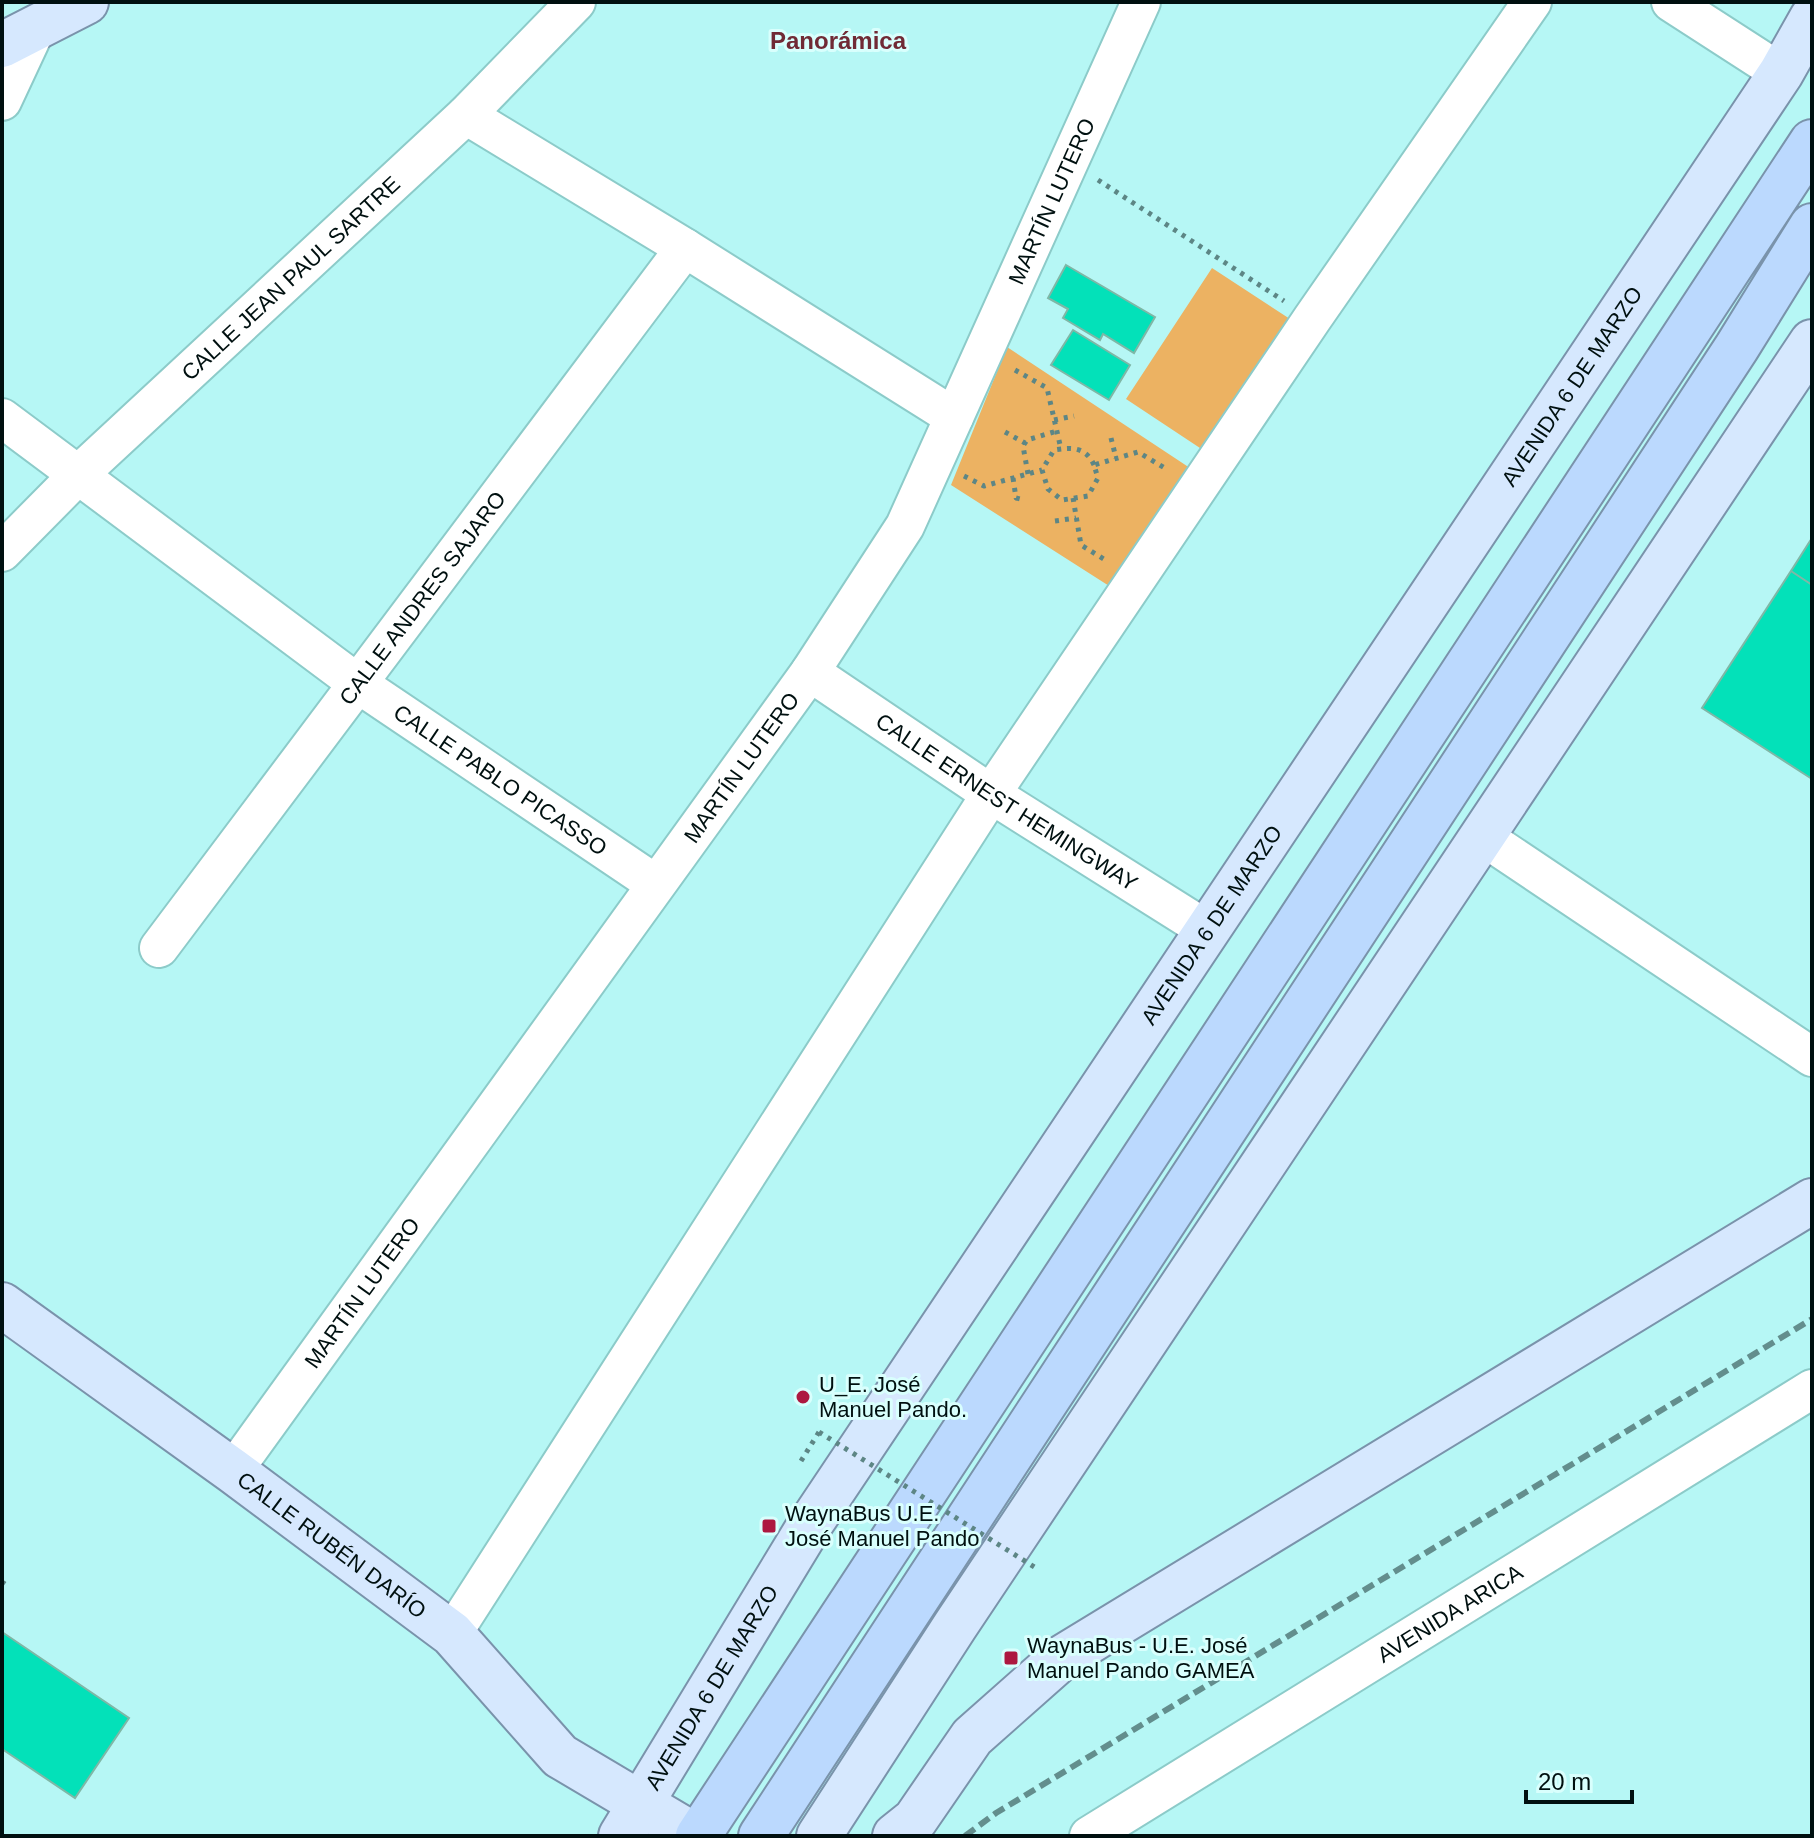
<svg xmlns="http://www.w3.org/2000/svg" width="1814" height="1838" font-family="Helvetica,sans-serif">
<style>
.green{fill:#ecb262}
.building{fill:#03e1b9;stroke:#7fb7a6;stroke-width:2}
.lines{fill:none;stroke-linecap:round;stroke-linejoin:round}
.minor-casing{stroke:#8ccbc9;stroke-width:42}
.major-casing{stroke:#7a93ab;stroke-width:48}
.highway-casing{stroke:#7a93ab;stroke-width:48}
.path{stroke:#5d8685;stroke-width:5;stroke-dasharray:4 6;stroke-linecap:butt}
.minor{stroke:#fff;stroke-width:38}
.major{stroke:#d6e8fe;stroke-width:44}
.highway{stroke:#bbd9fe;stroke-width:44}
.rail{stroke:#638e8d;stroke-width:6;stroke-dasharray:12 6;stroke-linecap:butt}
.path-bridge{stroke:#5d8685;stroke-width:5;stroke-dasharray:4 6;stroke-linecap:butt}
.poi-dot{fill:#ad1840;stroke:#d9fffd;stroke-width:3}
.labels{text-anchor:middle;dominant-baseline:central;stroke-width:6;stroke-linejoin:round;paint-order:stroke}
.street-label{font-size:22px;fill:#001010;stroke:#d9fffd}
.poi-label{font-size:22px;fill:#001010;stroke:#d9fffd;text-anchor:start}
.neighbourhood-label{font-size:24px;font-weight:bold;fill:#702a35;stroke:#d9fffd}
</style>
<rect width="100%" height="100%" fill="#b6f7f5"/>
<path class="green" d="M1212,268L1290,319L1203,450L1126,399Z
M1007,347L1196,472L1117,591L951,485Z"/>
<path class="building" d="M1066,265L1155,317L1134,353L1103,334L1100,340L1063,318L1068,309L1048,298Z
M1073,330L1130,365L1109,400L1051,365Z
M1812,538V585L1791,571Z
M1791,571L1812,585V779L1702,708Z
M2,1632L129,1718L75,1798L2,1749Z"/>
<g class="lines">
<defs>
<g id="minor">
<path d="M1671,2L1781,73"/>
<path d="M2,101L37,26"/>
<path d="M466,115L685,248L954,417"/>
<path id="s1" d="M2,418L357,683L654,883"/>
<path id="s2" d="M2,552L79,474L466,115L576,2"/>
<path id="s3" d="M810,672L991,794L1207,930"/>
<path d="M1482,836L1812,1057"/>
<path id="s4" d="M159,948L685,248"/>
<path id="s5" d="M233,1471L810,672L905,526L1141,2"/>
<path d="M452,1634L991,794L1312,319L1532,2"/>
<path id="s6" d="M1089,1836L1812,1389"/>
</g>
<g id="major">
<path d="M2,45L86,2"/>
<path id="s7" d="M2,1305L233,1471L452,1634L560,1756L695,1836"/>
<path id="s8" d="M621,1836L811,1523L1781,73L1812,18"/>
<path d="M819,1836L955,1626L1812,342"/>
<path d="M895,1836L915,1820L972,1737L1060,1659L1812,1201"/>
</g>
<path id="highway" d="M698,1836L1812,142
M761,1836L1737,347L1812,226"/>
</defs>
<use href="#minor" class="minor-casing"/>
<use href="#major" class="major-casing"/>
<use href="#highway" class="highway-casing"/>
<path class="path" d="M1098,180L1284,301
M1015,370L1047,388L1061,449
M1054,420L1074,416
M1005,432L1025,443
M1111,438L1116,458
M1094,465C1086,447 1072,447 1054,450L1042,470L1048,489L1062,500L1088,496L1098,478L1094,465L1138,452L1168,470
M1028,474L1023,446L1027,440L1057,431
M964,476L984,486L1042,470
M1013,478L1016,498L1024,500
M1073,498L1081,545L1107,561
M1055,521L1076,518
M801,1461L819,1432
M2,1582L5,1584"/>
<use href="#minor" class="minor"/>
<use href="#major" class="major"/>
<use href="#highway" class="highway"/>
<path class="rail" d="M965,1836L996,1813L1812,1319"/>
<path class="path-bridge" d="M819,1432L1036,1568"/>
</g>
<g class="poi-dot">
<circle cx="803" cy="1397" r="8"/>
<rect x="761" y="1518" width="16" height="16" rx="4"/>
<rect x="1003" y="1650" width="16" height="16" rx="4"/>
</g>
<g class="labels">
<g class="street-label">
<text stroke="none"><textPath href="#s5" startOffset="1516">MARTÍN LUTERO</textPath></text>
<text stroke="none"><textPath href="#s2" startOffset="398">CALLE JEAN PAUL SARTRE</textPath></text>
<text stroke="none"><textPath href="#s8" startOffset="1734">AVENIDA 6 DE MARZO</textPath></text>
<text stroke="none"><textPath href="#s4" startOffset="438">CALLE ANDRES SAJARO</textPath></text>
<text stroke="none"><textPath href="#s5" startOffset="868">MARTÍN LUTERO</textPath></text>
<text stroke="none"><textPath href="#s1" startOffset="616">CALLE PABLO PICASSO</textPath></text>
<text stroke="none"><textPath href="#s3" startOffset="236">CALLE ERNEST HEMINGWAY</textPath></text>
<text stroke="none"><textPath href="#s8" startOffset="1086">AVENIDA 6 DE MARZO</textPath></text>
<text stroke="none"><textPath href="#s5" startOffset="220">MARTÍN LUTERO</textPath></text>
<text stroke="none"><textPath href="#s7" startOffset="408">CALLE RUBÉN DARÍO</textPath></text>
<text stroke="none"><textPath href="#s6" startOffset="424">AVENIDA ARICA</textPath></text>
<text stroke="none"><textPath href="#s8" startOffset="174">AVENIDA 6 DE MARZO</textPath></text>
</g>
<g class="poi-label">
<text x="819" y="1384">U_E. José<tspan x="819" dy="25">Manuel Pando.</tspan></text>
<text x="785" y="1513">WaynaBus U.E.<tspan x="785" dy="25">José Manuel Pando</tspan></text>
<text x="1027" y="1645">WaynaBus - U.E. José<tspan x="1027" dy="25">Manuel Pando GAMEA</tspan></text>
</g>
<g class="neighbourhood-label">
<text x="838" y="40">Panorámica</text>
</g>
</g>
<rect width="1814" height="1838" fill="none" stroke="#001010" stroke-width="8"/>
<path d="M1526 1790v12h106v-12" fill="none" stroke="#001010" stroke-width="4"/>
<text x="1538" y="1790" font-size="24" fill="#001010" stroke="#d9fffd" stroke-width="6" paint-order="stroke">20 m</text>
</svg>
